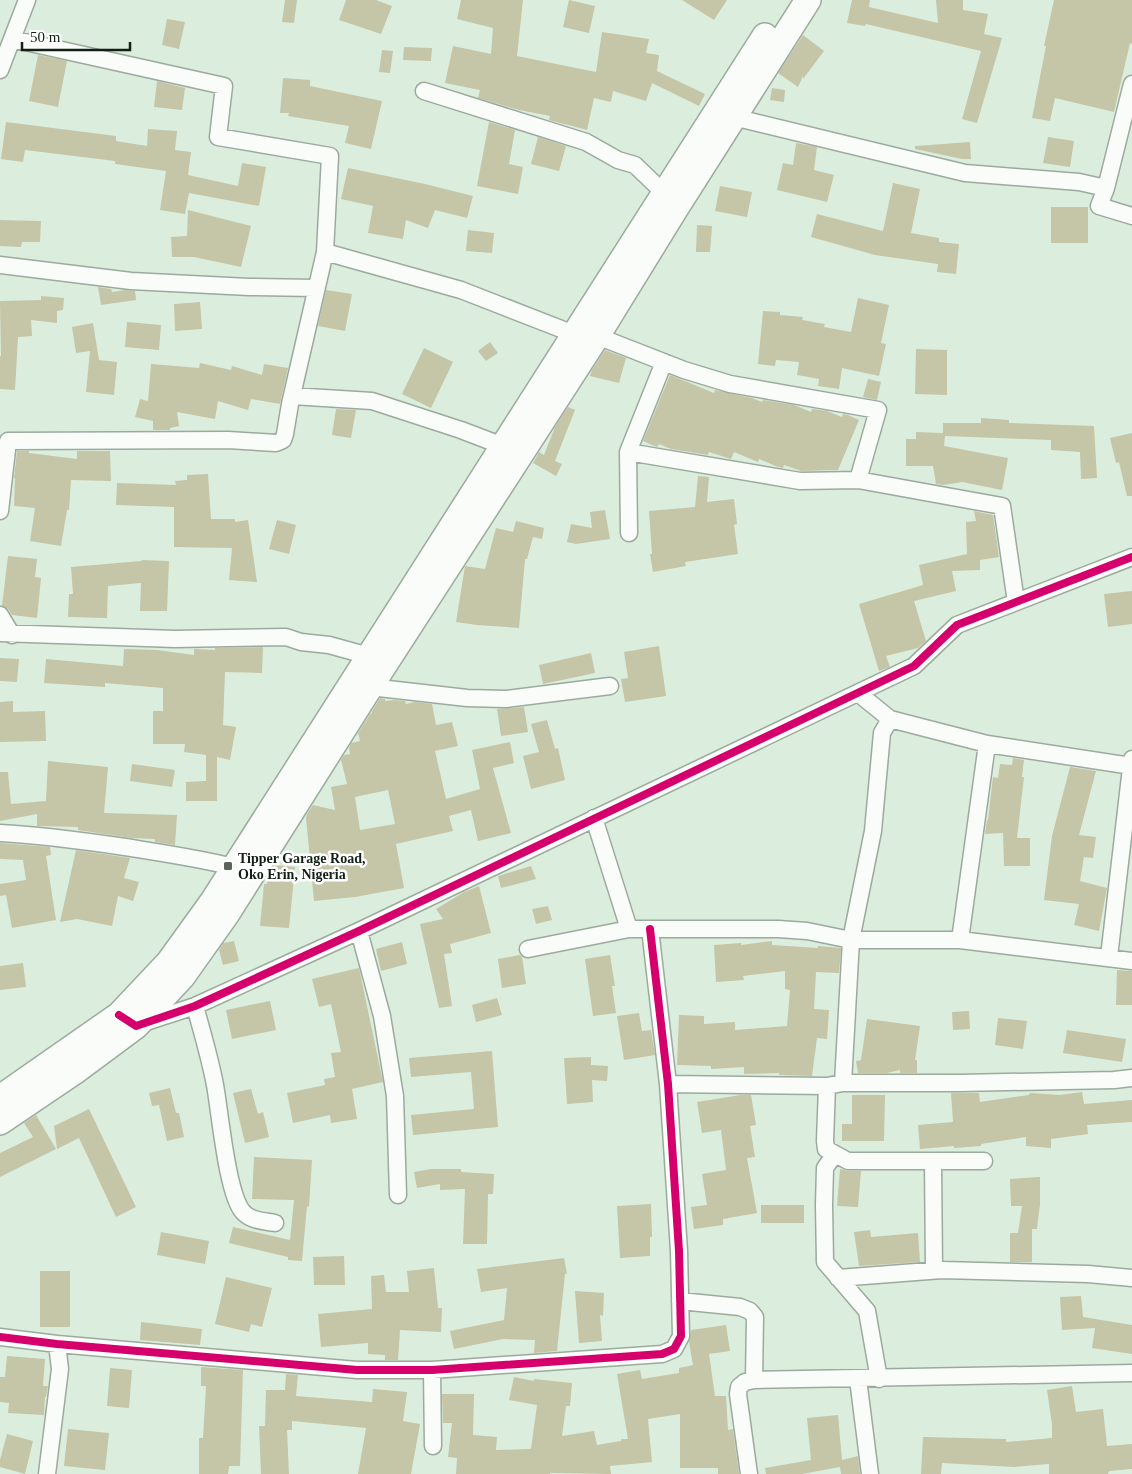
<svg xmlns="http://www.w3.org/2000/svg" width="1132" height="1474" font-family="'Times New Roman',serif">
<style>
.building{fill:#c5c5a7;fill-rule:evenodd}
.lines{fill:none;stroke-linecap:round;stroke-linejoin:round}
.street-casing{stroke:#9baa9d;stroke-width:19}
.primary-casing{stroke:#9baa9d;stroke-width:28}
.street{stroke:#fafcfa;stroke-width:16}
.primary{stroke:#fafcfa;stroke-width:25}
.cycleway-casing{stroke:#fff;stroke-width:11}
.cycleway{stroke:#d6006c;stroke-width:8}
.poi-dot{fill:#58675a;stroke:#fff;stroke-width:2}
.labels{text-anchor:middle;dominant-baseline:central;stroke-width:5;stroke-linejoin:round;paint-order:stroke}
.poi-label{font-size:14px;font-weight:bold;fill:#121f14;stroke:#fff;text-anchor:start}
</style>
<rect width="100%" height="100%" fill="#dbeedd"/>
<path class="building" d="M285,0H297L294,23L282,22Z
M346,0H376L392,6L381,34L339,20Z
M461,0H523L517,56L596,72L602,32L649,39L646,53L659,55L657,71L705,94L699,106L652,83L646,101L613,91L611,102L594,98L587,130L549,120L550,116L519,110L478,98L480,90L445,83L453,46L491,54L493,28L457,19Z
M569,0L595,6L589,33L563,27Z
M682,0H727L714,20Z
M852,0H870L869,7L938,23L936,0H963V10L988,14L984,34L1002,38L977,123L962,119L981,51L866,24L865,26L847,23Z
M1054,0H1132V44L1130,43L1114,112L1055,98L1050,121L1032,118L1046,46H1044Z
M167,19L185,22L179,49L162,45Z
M803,35L824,51L803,79V76L798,87L778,73Z
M404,47L432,48L431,61L403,60Z
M382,50L393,51L390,73L379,72Z
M38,55L67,61L58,107L29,101Z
M283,78L310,80V86L382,101L371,149L345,143L349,126L288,116L289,113H280Z
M157,81L185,88L182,110L154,107Z
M772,88L785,90L784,102L770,100Z
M6,122L116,136V141L147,146L148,129L177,131L175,150L191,152L188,175L238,186L242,163L266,167L259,206L189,193L185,214L160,210L166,171L115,164V161L25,150L23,162L1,159Z
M489,122L515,130L509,164L523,167L518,194L477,186Z
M538,137L566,146L559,171L531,164Z
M1048,137L1074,141L1070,167L1043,163Z
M970,142L971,159H962L915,149V146Z
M796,143L817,147L814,170L834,175L827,202L777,190L783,163L793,165Z
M348,168L425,184L473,196L467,218L435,210L428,228L406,220L403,239L368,233L373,206L341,199Z
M893,183L920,189L911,233L939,238V242L959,244L956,274L937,272L938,264L875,255L811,237L817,214L883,231Z
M720,186L752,192L747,217L715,211Z
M1051,207H1088V243H1051Z
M188,210L251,226L241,267L194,257H172L171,237L187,236Z
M0,220L41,221L40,242H22L21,247L0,246Z
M697,225L712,226L710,252H696Z
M468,230L494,233L492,253L466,251Z
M98,287L111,289L112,292L125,290L135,291L136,300L101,305Z
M326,290L352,294L345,331L318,326Z
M41,296L64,298L63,310L57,311V323L31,320L32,336L18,337L15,390L0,389V356H1L0,301L41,300Z
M858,298L889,305L881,343L886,344L879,376L842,368L839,389L818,386L819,379L797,375L799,362L776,360L775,366L758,364L763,311L780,312V315L803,317L802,320L825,324L824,327L851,332Z
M200,302L202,329L175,331L174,304Z
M127,322L161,325L159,350L125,347Z
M93,323L99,360L117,362L114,395L86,392L90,351L76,353L72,327Z
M490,342L498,353L486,361L478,351Z
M424,348L453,362L431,408L402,394Z
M916,349L947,350V395L915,394Z
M605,350L626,358L619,383L590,376L592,370Z
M200,363L231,370L232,366L262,375L264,364L288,368L280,404L251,399L248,410L218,401L215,419L177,412L179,426L170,428V430H153V421L135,417L140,399L148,401L151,364L199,368Z
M670,375L714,393L715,390L752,398L762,402L763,400L794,405L811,412L812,409L827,411L842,417L843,414L848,415L859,420L838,470L801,471L784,465L783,468L778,467L759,459L758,462L734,452L731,459L709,452L708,455L671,449L659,444L657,447L643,441Z
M868,379L881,382L877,400L863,397Z
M568,407L575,410L555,461L562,464L556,476L533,463L539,452L544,455L555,427Z
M336,409L356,410L351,438L332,435Z
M981,418L1009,420V423L1094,426L1097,478L1081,479L1080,452L1051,450V440L945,436L944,446L1008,458L1002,490L962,482L944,485L936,484L933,466H906V439H916V432L943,433V423H981Z
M1132,433V496H1127L1119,462L1116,463L1110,438Z
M17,451H29V453L77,459V451H110L111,481L71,480L69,510H67L61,546L30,541L35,508L14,506L15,478H14Z
M208,474L211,519H235V522L248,520L257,582L229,580L232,548L174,547V507L116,505L117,483L176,485L175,481L187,480V475Z
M698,476L709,477L707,502L734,499L737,524L734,525L738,554L685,562L686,566L653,572L650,554H652L649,511L695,507Z
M605,510L610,539L576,544L567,542L571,524L592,528L590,512Z
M974,511L993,515L999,557L980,560V570L952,571L956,591L914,601L926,641L918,648L886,656L890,667L879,671L859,604L923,585L919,565L967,554L966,522L976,521Z
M277,520L296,525L289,554L269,549Z
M516,521L544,528L542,539L533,537L527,559H525L519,628L477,625L456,622L465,566L485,569L496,528L513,532Z
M8,556L37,559L35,577L41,578L37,618L12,615L8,609L2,606Z
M142,560L169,561L167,611H140L141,583L108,586L107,618L68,617L69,594H73L71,567L141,561Z
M1132,591V624L1108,627L1104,594Z
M659,646L666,696L625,702L621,679L628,678L624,652Z
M263,647L262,673L225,672L223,725L236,727L230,760L217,757V801H186V782L206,781V755L184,752L185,744H153V711H163V688L105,683V687L44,683L46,659L123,666L124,649L157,650L194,655V649L215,650V648Z
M591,653L595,673L543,684L539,665Z
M0,658L19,659L17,682L0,681Z
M380,698L385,699V701L394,700L405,701L406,704L415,702L432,704L436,725L452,722L458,746L435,751L446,799L480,789L472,750L510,742L514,763L493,768L511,833L478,841L471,810L449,816L453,831L396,844L404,888L355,897L314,901L306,818L307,814L313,805L335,810L331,787L347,784L341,760L344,755L350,754L349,748L351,743L360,741L358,733L370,714L372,713V711ZM388,790L395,824L360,830L355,797Z
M13,701V712L45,711L46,741L0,742V702Z
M524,707L528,732L501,736L497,709Z
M547,720L555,749L558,748L565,780L531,789L523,756L539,752L531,724Z
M1013,758L1024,760L1022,777H1024L1017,838H1030V866H1004L1003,833L985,834L987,820H988L993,777L998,778L1000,764L1012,765Z
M48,761L108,767L104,813L177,815L175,845L155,842V839L131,838L78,830V827L37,826V814L0,821V772H8L11,804L46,801Z
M132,764L175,770L172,787L130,781Z
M1070,767L1096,771L1079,835L1096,837L1093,858L1084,857L1080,881L1107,888L1099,931L1074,925L1079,904L1044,900L1052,836Z
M0,843L50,847L51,855L46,856L56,920L12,928L6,895L0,896V884L26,880L23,860L0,859Z
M76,850L130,858L124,878L139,882L133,901L118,896L112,926L77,919L60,922Z
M275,865L295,867L289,928L260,926L264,884H267L268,875Z
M531,866L536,879L501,888L498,876Z
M479,886L491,933L450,944L452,953L444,954L452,1006L439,1008L420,924L443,919L436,909L464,892Z
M548,906L552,920L536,924L532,909Z
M234,941L239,961L223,965L219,950L223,943Z
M772,941V945L818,948V946L841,948L839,973L816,972L814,1009L829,1010L827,1039L817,1038L812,1076L779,1075V1073L744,1074V1067L711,1069V1066L677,1065L679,1015L704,1016V1024L735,1022V1030L787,1026L790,990L785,989V971L743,976L744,980L716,982L714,945L741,943V945Z
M402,942L407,964L381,971L376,949Z
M520,955L522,957L526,984L502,988L498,959Z
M610,955L615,986H612L616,1013L593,1016L585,959Z
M23,963L26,987L0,990V966Z
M359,968L383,1082L352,1089L357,1119L331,1123L330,1115L293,1123L287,1093L325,1085L324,1079L335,1077L331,1053L341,1052L331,1004L319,1007L312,979Z
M1117,970L1132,971V1005H1116Z
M497,998L502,1015L476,1022L472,1005Z
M270,1001L276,1030L232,1039L226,1010Z
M969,1011L970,1029L953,1030L952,1012Z
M639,1013L642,1031L651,1030L655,1055L624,1060L617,1016Z
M998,1018L1027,1021L1023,1049L995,1045Z
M867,1019L920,1026L915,1060H917V1073H900V1070L887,1073H858L856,1061L861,1060Z
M1067,1030L1126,1039L1122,1062L1063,1053Z
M492,1051L498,1127L413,1135L411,1115L474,1109L471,1072L411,1077L409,1058Z
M591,1057V1065L608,1066L607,1081L592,1080L593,1102L567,1104L564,1058Z
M170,1088L176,1113H179L184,1137L167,1141L159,1105L152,1106L149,1093Z
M251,1089L258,1114L263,1112L269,1137L245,1143L233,1093Z
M1082,1092L1084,1104L1132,1100V1122L1087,1125L1088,1134L1051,1139V1148L1026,1146V1137L981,1144V1146L954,1148V1146L920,1149L918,1125L953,1122L951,1093H979L980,1102L1029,1095L1030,1093L1060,1095Z
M741,1095H751L756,1125L750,1126L755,1157L747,1158L757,1213L723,1219V1225L694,1229L691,1207L707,1205L702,1174L726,1170L721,1130L702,1133L697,1102Z
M852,1095H885L884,1141H842V1124H852Z
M89,1109L136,1207L116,1217L79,1138L57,1149L54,1126Z
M36,1115L56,1149L0,1177V1153L33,1137L24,1123Z
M254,1157L312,1160L309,1207L307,1206L302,1261L288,1260V1257L229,1243L233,1227L290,1240L294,1200L252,1199Z
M431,1169H461V1172L494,1174L493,1194H488L487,1244H463L465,1189L440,1190V1184L417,1188L414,1172Z
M840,1169L848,1171H861L858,1207L837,1206Z
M1040,1177V1204L1037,1229H1032V1262H1010V1233H1018L1022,1206H1011L1010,1179Z
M651,1204L652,1237H650V1256L620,1258L617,1206Z
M761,1205H804V1223H761Z
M870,1230L871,1237L918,1233L920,1262L859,1266L854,1232Z
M161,1232L209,1241L205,1264L157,1255Z
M344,1256L345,1285H314L313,1257Z
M564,1258L567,1274H565L557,1351L534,1353L535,1340L503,1339L454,1349L450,1331L504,1320L507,1288L481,1292L477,1269Z
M434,1268L438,1308H442L441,1332L400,1330L398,1360H385V1355L368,1354V1343L321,1347L318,1314L372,1309L371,1276L384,1275L386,1292H409L407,1271Z
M40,1271H70V1327H40Z
M226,1277L272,1288L262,1327L251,1324L249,1332L215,1324Z
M575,1291L604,1293L603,1316L600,1315L602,1341L579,1343Z
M1081,1296L1083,1317L1132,1325V1354L1092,1348L1095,1328L1062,1330L1060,1297Z
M141,1322L202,1329L200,1345L140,1340Z
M726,1325L730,1351L709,1354L715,1396H726L728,1430L733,1429L739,1474H718V1468H680V1414L648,1419L652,1462L610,1466L611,1474L550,1473V1474H456L457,1458L448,1457L452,1423H443L442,1394H474L473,1435L497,1437L496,1450L531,1449L537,1405L509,1400L514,1377L534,1381V1379L572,1383L570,1406H566L562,1436L594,1431L597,1445L621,1441V1439H628L617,1374L640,1370L642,1379L679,1373V1368L693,1365L689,1342L691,1330Z
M7,1356L45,1359L43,1386H48L46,1397H45L44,1415L8,1413L9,1403L0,1402V1377H5Z
M201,1367L243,1370L240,1466H229L228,1474H199V1438H203L206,1386H201Z
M110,1368L132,1370L129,1408L107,1406Z
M286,1374L298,1375L296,1396L372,1402L373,1389L407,1392L403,1421L420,1424L411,1474H358L366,1428L292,1421V1430H287L289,1474H261L259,1426H265L266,1390H285Z
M1072,1386L1076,1412L1103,1409L1107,1446L1132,1444V1469L1109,1471L1108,1474H1049V1464L1014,1467L942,1463L941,1474H921L923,1437L1006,1439V1442L1052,1438V1425L1047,1390Z
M838,1415L842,1460L858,1456L860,1474H841L840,1467L802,1474H766L765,1468L811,1460L807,1418Z
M68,1429L109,1433L105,1470L64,1466Z
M7,1434L33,1441L25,1474L0,1467V1460Z"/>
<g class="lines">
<defs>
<path id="street" d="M0,70L27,0
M1132,84L1106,188L1099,206L1132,216
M424,91L586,142L618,160L635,165L664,193
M727,113L733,117L965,173L1079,182L1106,188
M325,252L461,290L574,334
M0,265L131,281L249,287L316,288
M597,336L684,370L730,384L878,410L858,480L800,481L628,452
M292,396L372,401L461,430L503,446
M858,480L1002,506L1016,602
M0,511L8,441L228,440L276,443L283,440L285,434L290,404L325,252L330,156L218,137L224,86L12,39
M629,533L628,452L664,362
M0,615L12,635
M0,633L175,639L286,637L301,642L329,645L369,656
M370,687L467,698L506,699L610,686
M858,693L890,719L987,744L1132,766
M594,818L629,929
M0,833C42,835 84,841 125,847C162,853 198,858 234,867
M359,931L382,1016L395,1096L398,1195
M960,940L987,744
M528,949L629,929H778L807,931L851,940H960L1132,961
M1109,957L1132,759
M195,1006C202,1032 210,1058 215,1085C220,1112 227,1194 243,1212C251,1221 264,1221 275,1223
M140,1024L195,1006L359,931L914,666L957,625L1132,557
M843,1083L851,940L873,831L882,733L890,719
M668,1084L827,1086L843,1083H959L1114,1080L1132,1078
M827,1086L825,1141L826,1149L848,1161H984
M834,1155L825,1168L824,1205L825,1262L867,1311L879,1379
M933,1161L934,1270
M838,1278L942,1270L1088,1274L1132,1278
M680,1301L740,1307L750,1311L755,1317L754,1380
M0,1337L57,1344L357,1370H432L662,1354L674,1349L681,1336L679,1251L668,1084L650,929
M432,1370L433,1446
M858,1379L870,1474
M47,1474L60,1369L57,1344
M749,1474L738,1394L739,1387L745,1382L754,1380L1132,1373"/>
<path id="primary" d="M0,1098L119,1015L169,962L213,901L765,36
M0,1122L74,1072L136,1026L182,977L226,915L370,687L597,336L674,211L808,0"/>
</defs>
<use href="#street" class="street-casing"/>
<use href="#primary" class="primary-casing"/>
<use href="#street" class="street"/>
<use href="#primary" class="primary"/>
<defs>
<path id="cycleway" d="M119,1015L136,1026L195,1006L359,931L914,666L957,625L1132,557
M0,1337L57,1344L357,1370H432L662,1354L674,1349L681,1336L679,1251L668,1084L650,929"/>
</defs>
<use href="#cycleway" class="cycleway-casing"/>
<use href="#cycleway" class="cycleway"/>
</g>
<rect class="poi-dot" x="223" y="861" width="10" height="10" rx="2.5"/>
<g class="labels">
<g class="poi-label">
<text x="238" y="858">Tipper Garage Road,<tspan x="238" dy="16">Oko Erin, Nigeria</tspan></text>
</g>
</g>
<path d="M22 42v8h108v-8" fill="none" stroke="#121f14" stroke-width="2.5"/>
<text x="30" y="42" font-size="15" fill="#121f14" stroke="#ffffff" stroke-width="4" paint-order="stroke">50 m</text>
</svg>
